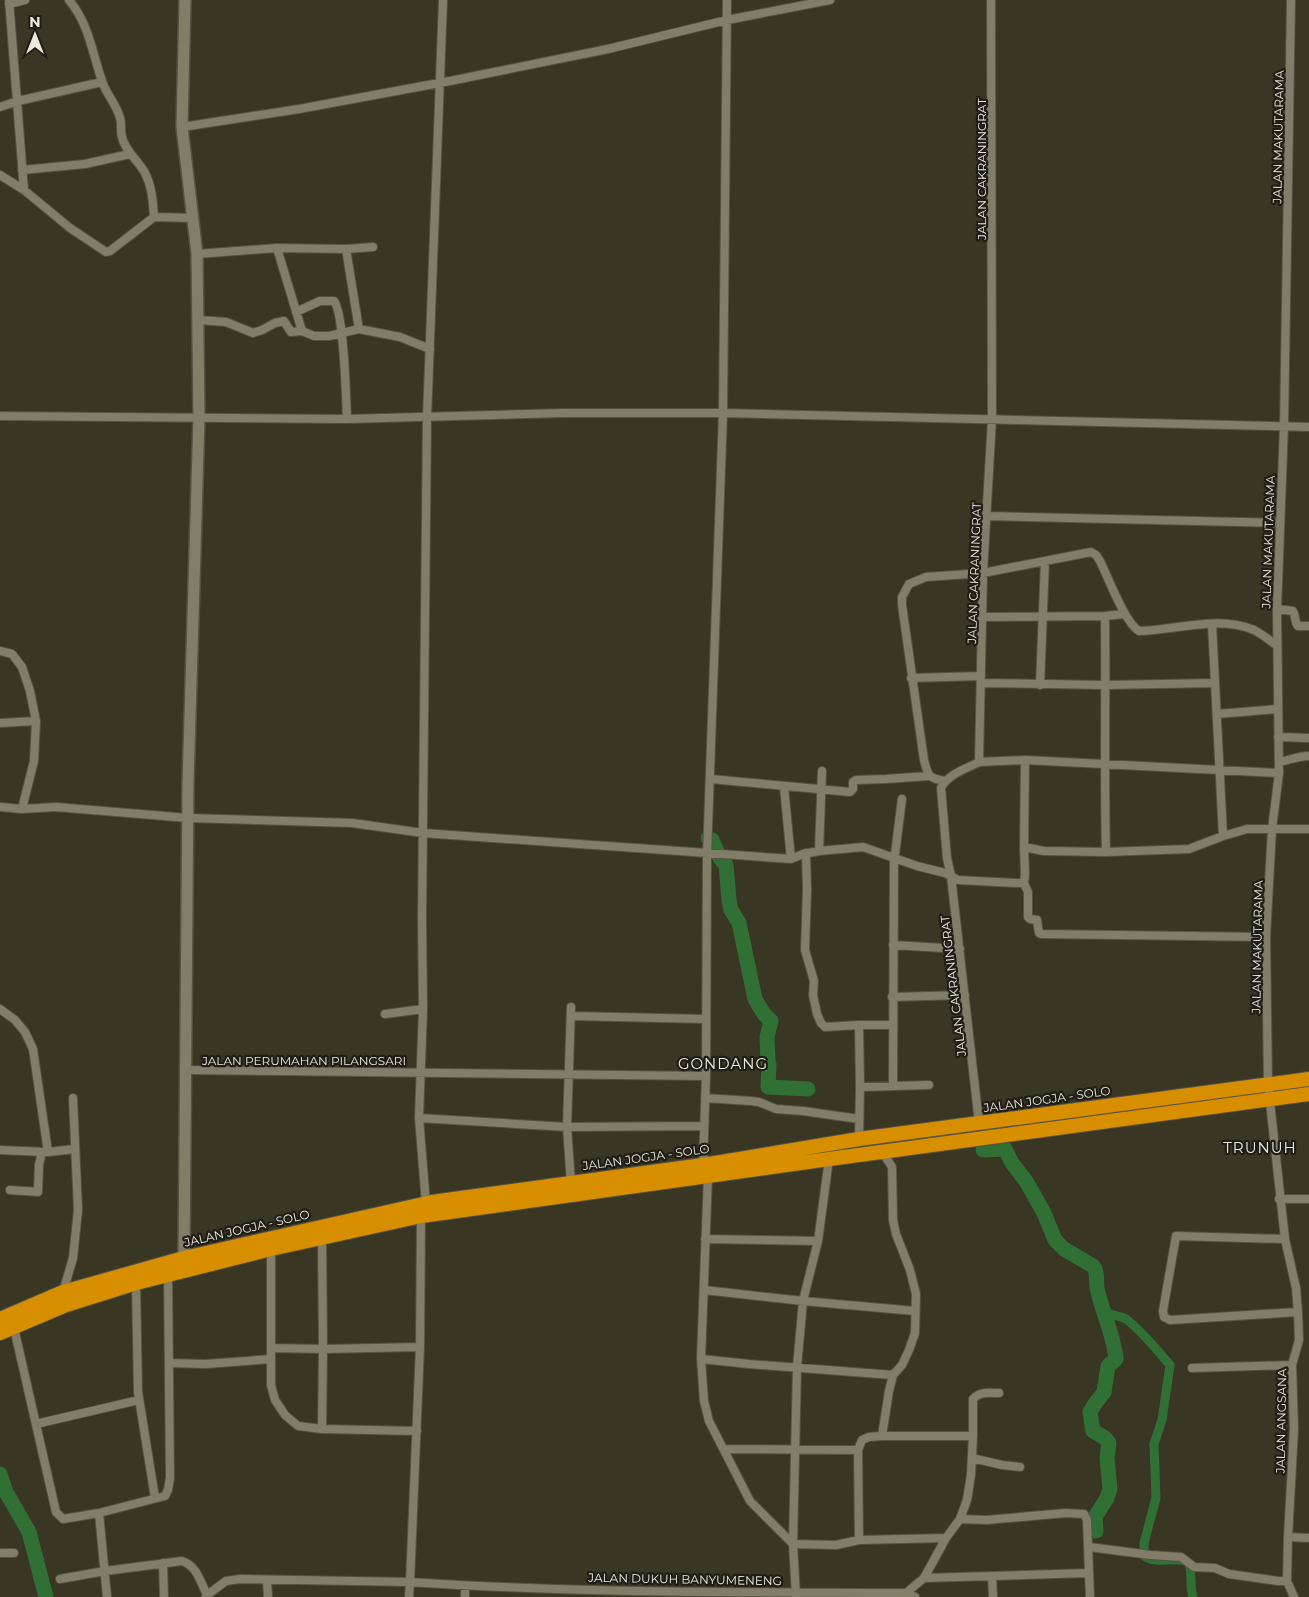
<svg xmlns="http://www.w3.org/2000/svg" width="1309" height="1597" font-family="Montserrat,sans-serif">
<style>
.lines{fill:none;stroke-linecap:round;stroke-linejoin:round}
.canal{stroke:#307035;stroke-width:9}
.river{stroke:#307035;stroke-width:15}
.street-casing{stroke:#565243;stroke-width:10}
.secondary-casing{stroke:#565243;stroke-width:14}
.highway-casing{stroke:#565243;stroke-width:16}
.street{stroke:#817d69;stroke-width:8}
.secondary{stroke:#817d69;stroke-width:11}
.highway{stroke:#d78f00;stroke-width:14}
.labels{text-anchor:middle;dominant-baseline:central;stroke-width:4.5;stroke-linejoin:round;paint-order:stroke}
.street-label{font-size:12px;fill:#eceadf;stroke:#1f1d15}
.quarter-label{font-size:15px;letter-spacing:1px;fill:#eceadf;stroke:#1f1d15}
</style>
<rect width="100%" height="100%" fill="#3a3624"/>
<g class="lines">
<path class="canal" d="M1104,1311C1110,1316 1119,1315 1126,1319C1143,1332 1156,1349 1170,1365L1162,1420L1154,1444L1156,1498L1144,1543V1556C1157,1565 1174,1556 1188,1562C1193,1570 1189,1586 1193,1597"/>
<path class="river" d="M708,838L712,840L720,858L726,865L729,900L731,910L739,923L755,999L764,1014L771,1021L767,1037L768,1061L769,1064L768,1087L808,1089
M983,1150L1005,1149L1012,1163L1026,1181L1044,1213L1055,1240L1064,1249L1093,1266C1098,1271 1096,1281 1097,1288C1102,1312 1114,1335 1116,1359L1108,1366L1104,1392L1094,1405L1090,1412L1093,1431L1105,1438L1109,1443L1107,1458L1110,1489L1107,1498L1095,1517L1096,1531
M0,1474L6,1492L29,1532L46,1597"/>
<defs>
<path id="street" d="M9,0L24,190
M69,0C89,24 92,52 102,81C106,94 117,105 120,118C122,124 120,131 122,137C125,151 138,160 145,173C152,186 153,203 154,217
M1291,0L1284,426L1277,609L1279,773L1272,829L1266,937L1268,1084L1285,1239L1296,1288L1298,1312L1299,1340L1292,1365L1294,1429L1288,1537L1287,1581L1294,1597
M9,4L25,0
M0,107L18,101L102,82
M182,127L299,109L450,81L608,49L727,20L830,0
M22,170L85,164L130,154
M0,175L24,190L70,228L106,252L110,251L154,217L192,218
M277,248L302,331L314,336H329L359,329L400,337L430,349
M346,249L359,329
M197,254L277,248L346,249L373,247
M296,312L320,301H334C344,313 346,398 347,419
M198,320L226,322L253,333L262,330L275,323L284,321L291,332L302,331
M0,416L347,419L564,413H723L1309,427
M987,516L1280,523
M1277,609L1293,611C1296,616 1294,621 1298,626H1309
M1105,616C1106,695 1104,774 1106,852
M983,617L1105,616L1125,614
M1212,624L1223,836
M0,651L12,654L22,667L30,691L36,721L34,761L22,809
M911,678L981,676
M982,683L1106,685L1215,683
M1040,685L1045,561
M1217,714L1277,709
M0,723L36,721
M1278,737L1309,738
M979,762L1025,760L1279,773
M1279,762C1290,760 1298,756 1309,756
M711,779L850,792L853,789V782L856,780L886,779L928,776
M945,781C928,778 928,776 924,760L902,605V597L909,584L926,577L983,573L1091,552L1096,555L1100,561C1108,577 1125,623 1139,631C1177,630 1217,615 1254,630C1262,634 1269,640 1276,645
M784,787L791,859
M0,807L22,809L56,807L188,818L352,823L423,833L791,859L803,854L819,851L863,847L917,866L945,873L958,880L1016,883H1024L1025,874L1024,847L1044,851L1106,852L1189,849L1223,836L1247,829H1309
M1024,847L1025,760
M819,851L822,771
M806,853L807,890L805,950L814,981L813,995L817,1014L821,1023L825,1027L859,1025H892
M1024,883L1028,892V917L1030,919L1037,920L1039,933L1041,934L1266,937
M893,945L960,949
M892,997L965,995
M0,1009L15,1020L25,1032L33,1049L48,1152L75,1149
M385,1014L423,1009
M571,1016L706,1019
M859,1025L860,1087
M187,1070L706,1076
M893,1086L894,862L902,799
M705,1098L751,1101L759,1102L776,1109L803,1111L859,1119
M419,1118L567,1127L703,1126
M979,1123L951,876L947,858L941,788C948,774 966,769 979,762L983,573L992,419L991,0
M859,1139L860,1087L929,1085
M0,1150L45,1152
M881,1150L892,1167L893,1220L896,1234L910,1270L916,1294L915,1333L909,1350L902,1365L893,1375L889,1391L882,1436
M703,1165L706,1076L707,855L723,413L727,0
M708,1176L701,1359L704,1401L709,1421L750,1501L793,1544L836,1545L859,1540L946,1538
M571,1183L567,1127L571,1007
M10,1190L38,1192L39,1165L42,1152
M1279,1199H1309
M426,1204L419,1118L423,1009L422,919L427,418L443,0
M705,1239L818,1241
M1285,1239L1176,1236L1163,1311L1164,1317L1170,1320L1298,1312
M271,1249V1385L275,1400L285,1415L298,1426L322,1429L417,1431
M136,1283L138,1392L155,1498
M704,1290L803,1301L915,1311
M63,1292L73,1258L78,1210L73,1098
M14,1328L56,1512L63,1519L99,1513L107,1597
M271,1348L323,1349L420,1347
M701,1359L749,1364L893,1375
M169,1363L206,1364L271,1359
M1192,1368L1292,1365
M36,1424L139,1400
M322,1429L323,1349L322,1238
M724,1449L858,1450
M972,1458L1002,1465L1020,1467
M99,1513L165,1496L168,1490L170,1478L168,1275
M960,1519L986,1520L1066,1513L1084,1514L1087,1520L1090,1597
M1288,1537L1309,1538
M859,1540L858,1450L862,1440L869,1437L882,1436H973V1399C980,1391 989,1393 999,1393
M1089,1547L1151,1555L1181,1557L1194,1567L1215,1568L1229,1574L1278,1581H1287
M0,1553H14
M163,1563L164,1597
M992,1576L993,1597
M924,1578L1088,1573
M60,1579L105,1571L182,1561C197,1566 200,1581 207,1595
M267,1581L268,1597
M796,1596L793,1544L797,1367L803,1301L818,1241L829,1159
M906,1596V1593L924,1578L946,1538L960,1519L967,1500L971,1475L973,1436
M206,1597L207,1595L226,1581L240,1579L410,1582L420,1347L421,1216
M409,1597L410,1582C575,1593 741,1592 906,1593L915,1597
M465,1597V1586"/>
<path id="secondary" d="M184,1258L188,783L199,418L197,254L182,127L185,0"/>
<path id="highway" d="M0,1319L63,1292L184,1258L432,1202L703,1165L859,1139L1309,1079
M0,1333L66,1305L136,1283L271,1249L421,1216L829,1159L1309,1094"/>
</defs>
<use href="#street" class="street-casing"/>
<use href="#secondary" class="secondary-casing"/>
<use href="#highway" class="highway-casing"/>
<use href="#street" class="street"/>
<use href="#secondary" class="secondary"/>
<use href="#highway" class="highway"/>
</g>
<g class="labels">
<g class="street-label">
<text transform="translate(1278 137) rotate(-89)">JALAN MAKUTARAMA</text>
<text transform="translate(981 169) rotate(-90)">JALAN CAKRANINGRAT</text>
<text transform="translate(1268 542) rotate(-88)">JALAN MAKUTARAMA</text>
<text transform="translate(974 573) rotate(-88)">JALAN CAKRANINGRAT</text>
<text transform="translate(1257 947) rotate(-89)">JALAN MAKUTARAMA</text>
<text transform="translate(953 986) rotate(-97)">JALAN CAKRANINGRAT</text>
<text x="304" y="1060">JALAN PERUMAHAN PILANGSARI</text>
<text transform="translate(1047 1099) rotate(-8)">JALAN JOGJA - SOLO</text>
<text transform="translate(646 1157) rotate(-8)">JALAN JOGJA - SOLO</text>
<text transform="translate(247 1228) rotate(-13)">JALAN JOGJA - SOLO</text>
<text transform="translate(1281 1421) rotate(-89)">JALAN ANGSANA</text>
<text transform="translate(685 1579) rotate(1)">JALAN DUKUH BANYUMENENG</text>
</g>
<g class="quarter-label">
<text x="723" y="1063">GONDANG</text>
<text x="1260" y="1147">TRUNUH</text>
</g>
</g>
<g transform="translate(35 35)" stroke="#1f1d15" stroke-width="4" paint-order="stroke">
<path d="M0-4L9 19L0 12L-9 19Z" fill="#eceadf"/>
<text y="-8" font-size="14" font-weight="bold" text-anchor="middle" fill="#eceadf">N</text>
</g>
</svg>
